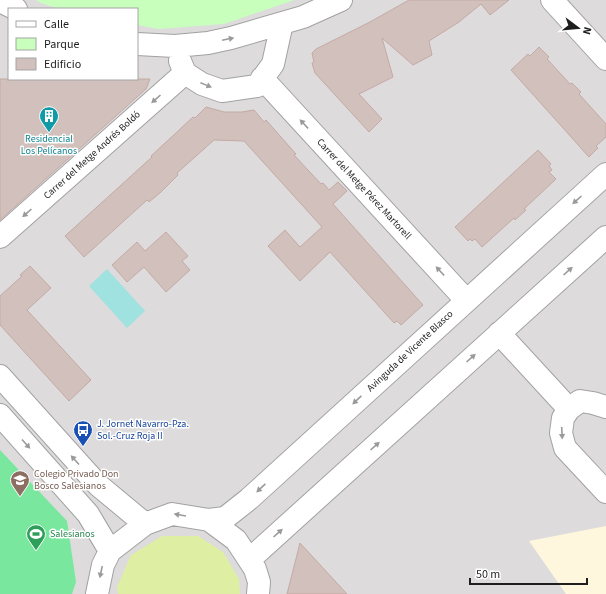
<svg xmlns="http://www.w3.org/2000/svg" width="606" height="594" font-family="'Source Sans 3',sans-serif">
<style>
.residential{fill:#dddbdc;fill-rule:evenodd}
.education{fill:#fff6de}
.grass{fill:#deefa4}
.park{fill:#c9ffbc}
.pitch{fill:#7ae79f}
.water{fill:#a0e2df}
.building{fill:#d1c0bc;stroke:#c4aaa4}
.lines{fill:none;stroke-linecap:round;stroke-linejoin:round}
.minor-casing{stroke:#a2a2a2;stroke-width:24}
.minor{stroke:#fff;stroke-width:22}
.oneway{fill:#9a9a9a}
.labels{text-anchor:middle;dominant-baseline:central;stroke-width:3;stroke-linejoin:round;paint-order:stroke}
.culture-label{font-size:10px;fill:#0d838f;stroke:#fff}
.street-label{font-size:10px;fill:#1e1e1e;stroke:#fff}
.transit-label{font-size:10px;fill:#164399;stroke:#fff;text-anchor:start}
.education-label{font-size:10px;fill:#785e54;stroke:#fff;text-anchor:start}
.leisure-label{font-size:10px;fill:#27864d;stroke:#fff;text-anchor:start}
</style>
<rect width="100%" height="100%" fill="#f0e9e4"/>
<path class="residential" d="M0,0H606V594H0ZM9,9H137V79H9Z"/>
<path class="education" d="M606,526V594H566L529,541Z"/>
<path class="grass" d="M162,536H198L223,552L239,579L240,594H118L117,587L131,555Z"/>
<path class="park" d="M36,0H294L224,24L159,29L137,25V9C112,9 56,14 36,0Z"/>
<path class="pitch" d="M0,450L67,521L76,582L72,594H0Z"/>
<path class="water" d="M107,269L145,311L127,328L89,286Z"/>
<path class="building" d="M409,0H509L490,15L481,4L459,22L429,41L432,55L413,65L382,38L393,77L359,94L382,119L369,132L315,73L312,63L314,62L312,53L316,49L370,22Z
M539,47L549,57L547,59L570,84L572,83L581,92L579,94L606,124V137L596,146L598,148L589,157L511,70L528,54L530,56Z
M0,79H150L146,89L0,220Z
M206,107L224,112H242L254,110L264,122L266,120L296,154L294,155L321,184L323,183L329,190L338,182L347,191L333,204L423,305L401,325L397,321L394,323L330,252L300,281L268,246L285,230L300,247L322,227L244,141L214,140L177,173L178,175L161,192L149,202L147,200L84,257L65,236L152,157L151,156L177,132L193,117L195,118Z
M538,150L551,164L549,166L552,170L549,172L556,179L524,209L526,210L515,220L514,218L482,247L475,239L472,241L470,239L468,241L455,227Z
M166,232L188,256L182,261L190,270L166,292L144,267L127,282L112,265L137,242L145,251Z
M30,266L51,288L27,310L91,380L69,401L0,325V296L22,276L20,275Z
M300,543L347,594H287Z"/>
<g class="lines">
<defs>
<path id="minor" d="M552,0L606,59
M0,1L16,9
M137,44L175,46L208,43L231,38L303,17L341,0
M180,61L185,73L202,84L222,91L257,86L273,64L282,23
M262,78L466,300
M0,237L185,73
M499,333L569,409
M0,376L98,485L145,524
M606,407L593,403L580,401L569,409L563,418L561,433L565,448L606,492
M0,415L88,514L110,551
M209,520L225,518L249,499L606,174
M250,559L606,237
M97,594L103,565L110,551L145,524L172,514L209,520L236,540L255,569L259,582L258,594"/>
</defs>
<use href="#minor" class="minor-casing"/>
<use href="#minor" class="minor"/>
</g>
<defs><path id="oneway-solid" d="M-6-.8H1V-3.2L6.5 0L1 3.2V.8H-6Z"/></defs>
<g class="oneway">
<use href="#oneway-solid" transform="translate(228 39) rotate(-12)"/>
<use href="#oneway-solid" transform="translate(206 85) rotate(22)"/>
<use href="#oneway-solid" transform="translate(156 99) rotate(138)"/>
<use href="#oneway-solid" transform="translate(304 124) rotate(-133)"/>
<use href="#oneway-solid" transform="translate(577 200) rotate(138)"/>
<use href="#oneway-solid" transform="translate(27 213) rotate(138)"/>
<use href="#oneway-solid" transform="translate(440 271) rotate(-133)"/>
<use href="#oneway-solid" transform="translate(568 271) rotate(-42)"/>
<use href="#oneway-solid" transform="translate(471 358) rotate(-42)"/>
<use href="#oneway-solid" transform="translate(357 400) rotate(137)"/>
<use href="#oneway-solid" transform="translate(562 433) rotate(87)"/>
<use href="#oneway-solid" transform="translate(26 444) rotate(48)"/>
<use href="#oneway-solid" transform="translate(375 446) rotate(-42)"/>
<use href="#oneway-solid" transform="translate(75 460) rotate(-132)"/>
<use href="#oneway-solid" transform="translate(261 488) rotate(137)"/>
<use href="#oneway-solid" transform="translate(180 515) rotate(-170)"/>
<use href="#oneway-solid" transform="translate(278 533) rotate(-42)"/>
<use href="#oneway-solid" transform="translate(101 572) rotate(102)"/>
</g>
<defs>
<symbol id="building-pin" viewBox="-11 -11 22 30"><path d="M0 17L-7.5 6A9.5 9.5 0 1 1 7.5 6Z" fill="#0f9aa8" stroke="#fff"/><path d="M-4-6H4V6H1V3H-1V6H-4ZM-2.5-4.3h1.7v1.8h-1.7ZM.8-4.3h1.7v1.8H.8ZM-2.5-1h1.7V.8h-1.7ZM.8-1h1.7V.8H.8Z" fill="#fff"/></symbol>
<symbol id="bus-pin" viewBox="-11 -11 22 30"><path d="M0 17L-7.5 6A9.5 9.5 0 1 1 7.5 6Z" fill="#1a4fb4" stroke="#fff"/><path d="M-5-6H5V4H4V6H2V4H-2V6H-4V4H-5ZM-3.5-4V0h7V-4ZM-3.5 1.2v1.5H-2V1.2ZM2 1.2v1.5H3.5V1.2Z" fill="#fff"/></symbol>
<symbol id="school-pin" viewBox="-11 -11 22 30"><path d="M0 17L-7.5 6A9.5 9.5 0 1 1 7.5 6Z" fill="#8d6e63" stroke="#fff"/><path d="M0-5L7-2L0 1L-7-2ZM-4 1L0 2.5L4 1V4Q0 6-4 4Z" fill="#fff"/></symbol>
<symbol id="stadium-pin" viewBox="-11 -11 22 30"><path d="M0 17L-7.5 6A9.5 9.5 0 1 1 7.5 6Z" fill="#2e9e5b" stroke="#fff"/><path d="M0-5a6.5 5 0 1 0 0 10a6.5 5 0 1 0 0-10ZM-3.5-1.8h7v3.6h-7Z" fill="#fff"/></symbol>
</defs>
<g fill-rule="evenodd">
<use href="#building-pin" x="38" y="105" width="22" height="30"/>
<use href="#bus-pin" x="72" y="419" width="22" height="30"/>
<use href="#school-pin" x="9" y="469" width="22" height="30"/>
<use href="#stadium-pin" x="25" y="523" width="22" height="30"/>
</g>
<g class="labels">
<g class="culture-label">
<text x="49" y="139">Residencial<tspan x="49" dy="12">Los Pelícanos</tspan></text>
</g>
<g class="street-label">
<text transform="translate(92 155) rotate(-42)">Carrer del Metge Andrés Boldó</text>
<text transform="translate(364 189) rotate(47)">Carrer del Metge Pérez Martorell</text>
<text transform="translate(410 351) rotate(-43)">Avinguda de Vicente Blasco</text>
</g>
<g class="transit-label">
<text x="97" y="424">J. Jornet Navarro-Pza.<tspan x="97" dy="12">Sol.-Cruz Roja II</tspan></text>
</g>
<g class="education-label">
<text x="34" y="474">Colegio Privado Don<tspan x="34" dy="12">Bosco Salesianos</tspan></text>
</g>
<g class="leisure-label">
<text x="50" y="534">Salesianos</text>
</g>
</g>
<rect x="8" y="8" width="130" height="72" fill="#ffffff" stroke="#a5a5a5"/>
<rect x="16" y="21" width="20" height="6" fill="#ffffff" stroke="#a5a5a5"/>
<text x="44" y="28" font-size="12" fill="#1e1e1e">Calle</text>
<rect x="16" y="38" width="20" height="12" fill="#c9ffbc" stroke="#a5a5a5"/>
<text x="44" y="48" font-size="12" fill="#1e1e1e">Parque</text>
<rect x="16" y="58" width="20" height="12" fill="#d1c0bc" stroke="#a5a5a5"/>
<text x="44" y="68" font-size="12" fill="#1e1e1e">Edificio</text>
<g transform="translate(578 28) rotate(106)" stroke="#ffffff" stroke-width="3" paint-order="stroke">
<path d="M0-3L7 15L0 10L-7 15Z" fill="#1e1e1e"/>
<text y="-6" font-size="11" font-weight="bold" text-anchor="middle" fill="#1e1e1e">N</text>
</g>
<path d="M470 578v6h117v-6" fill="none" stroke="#1e1e1e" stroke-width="2"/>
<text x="476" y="578" font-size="12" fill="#1e1e1e" stroke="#ffffff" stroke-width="3" paint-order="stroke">50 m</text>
</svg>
